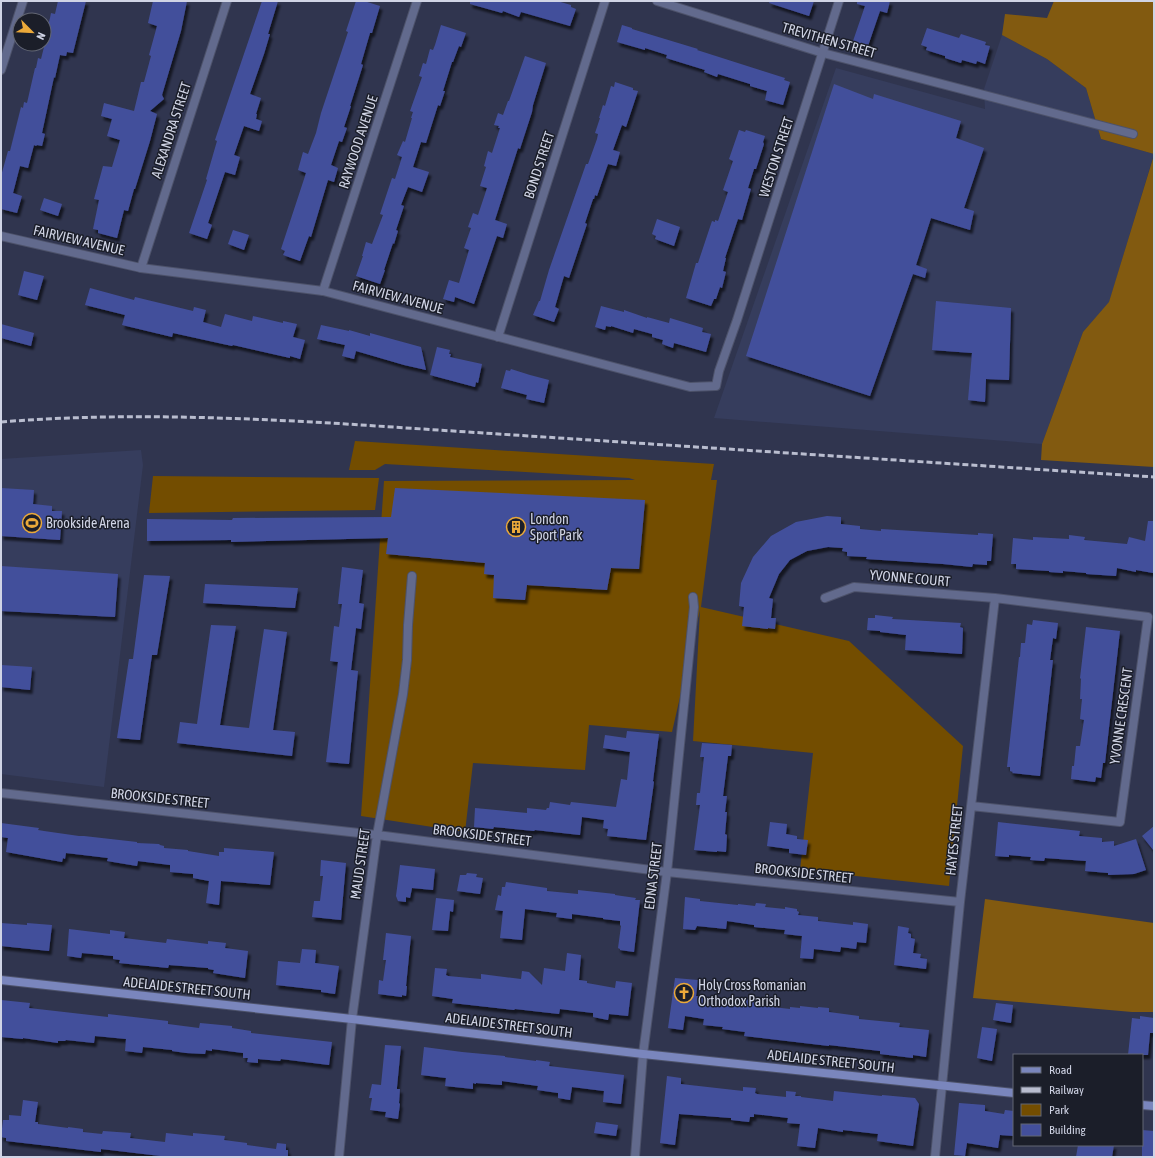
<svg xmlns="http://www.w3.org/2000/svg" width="1155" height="1158" font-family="'Asap Condensed',sans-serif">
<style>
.built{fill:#363d5d}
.green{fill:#734d00}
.forest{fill:#825a10}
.building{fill:#434f9b;filter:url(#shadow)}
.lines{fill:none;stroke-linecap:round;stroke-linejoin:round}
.minor-casing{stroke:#4d526a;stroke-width:10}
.tertiary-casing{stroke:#4d526a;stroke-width:10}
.secondary-casing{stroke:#4d526a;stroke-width:10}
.minor{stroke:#626a8d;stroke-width:8}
.tertiary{stroke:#626a8d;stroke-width:8}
.secondary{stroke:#7a86bd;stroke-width:8}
.rail{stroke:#b9bdcf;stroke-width:3;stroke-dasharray:6 3;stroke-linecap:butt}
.labels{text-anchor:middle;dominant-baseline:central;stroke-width:3;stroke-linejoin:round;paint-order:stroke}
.street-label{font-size:14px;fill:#d0d4e5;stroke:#1b1e29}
.poi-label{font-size:14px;fill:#d0d4e5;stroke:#1b1e29;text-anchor:start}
</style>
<defs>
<filter id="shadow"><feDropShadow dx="2.5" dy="4" stdDeviation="1" flood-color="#0009"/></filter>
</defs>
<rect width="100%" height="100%" fill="#30354f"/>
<path class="built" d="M1002,35L1047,59L1086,88L1101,139L1154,154L1109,303L1083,332L1042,444L714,418L836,68L985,109L984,89Z
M141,450L143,465L104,787L1,774V459Z"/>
<path class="green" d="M355,441L714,464L711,480H717L701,607L849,641L963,746L949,886L800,870L813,753L693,741L700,610L672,732L589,725L585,770L473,763L465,832L361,816L384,481L635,480L629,478L385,464L375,470H349Z
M153,476L379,478L375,510L149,513Z"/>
<path class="forest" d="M1054,1H1154V154L1101,139L1086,88L1047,59L1002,35L1005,14L1047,18Z
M1154,155V467L1041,460L1042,444L1083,332L1109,302Z
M985,899L1154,923V1012H1132L973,998Z"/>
<path class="building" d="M58,1H86L73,53L67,52L66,56L60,55L55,78L54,77L42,133L45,134L42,146L37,145L36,146L34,145L28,168L20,166L13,193L22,196L17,213L1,209V176L8,151H10L21,107L23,108L24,102L27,103L35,68H36L38,58L41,59L44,47V41L50,18L51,13L55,14Z
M153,1H187L181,31L162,95L164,99L150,111L157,114L150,141L135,189H134L128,211L124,210L117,238L98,233V230L93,229L99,200L94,199L103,166L112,167L120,140L107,136L112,119L101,116L104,103L134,111L141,82H144L151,56L149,55L157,26L148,23Z
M262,1H278L268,34H270L264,54L250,94L261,98L256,114H257L256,119L262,121L259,131L244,126L234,155L240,157L235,175L225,172L208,223L212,225L207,239L189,233L207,180L206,179L217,141L215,140L230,95Z
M356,1H364L380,6L372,33H370L361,64L363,65L350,106H351L344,127L347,128L342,142L339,141L331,165L338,168L334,182L328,180L311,237L309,236L300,261L283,255L285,251L281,249L306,173L298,170L303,152L308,154L316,133L321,113L348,32L346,31Z
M470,1H557L571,5V7L576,9L570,26L521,12L519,17L503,11L502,13L470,4Z
M770,1H814L809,16L769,3Z
M857,1H890L887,13L880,11L868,46L853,41L865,6L857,4Z
M441,25L466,33L461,47L459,46L453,62H452L443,91H445L440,106L438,105L426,143L421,142L413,167L429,172L422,192L408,187L401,205L404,206L396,230L398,231L394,244L393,243L384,270H385L380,284L356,276L363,256H362L366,242L372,244L383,215L380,214L392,178L395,179L402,157L397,155L403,141L405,142L412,118H411L413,112L410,111L422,77L419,76L423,63L426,64L430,49L433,50L435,45Z
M622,25L632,28V29L698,49L697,50L785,78L784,80L790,82L783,105L765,100L767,91L750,86V84L718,74L717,77L704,72L705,70L666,58L667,55L645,48V50L617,42Z
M927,28L959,38L961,34L986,42L985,45L990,46L985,64L977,61L976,64L962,60L961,63L945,58V56L926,50L927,47L921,45Z
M525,56L546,63L533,105L532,112L520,149L518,148L495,220L507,224L503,238L497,236L474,304L455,297L454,302L443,299L449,280L459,283L469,250L464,248L471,228L468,227L473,213L478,215L487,188L480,186L486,167L484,166L488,151L492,153L500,128H498L499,126L494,125L498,113L503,115L508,101H509Z
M615,82L633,88V90L638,91L626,127L622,125L613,150L620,152L616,166L608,164L597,196L595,195L594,199H593L585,223L587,224L569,278L564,276L555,307L559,309L554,322L533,315L539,301H540L549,270L586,164H588L597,139L598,134L595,133L600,118H599L603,105L605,106L611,86L614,87Z
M834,84L873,99L874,94L961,121L956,138L984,148L964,208L974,211L970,230L931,218L916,265L927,269L925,278L913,274L870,396L746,356Z
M739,130L745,132L746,130L765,136L763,142L764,144L756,169H754L748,188L751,189L742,220L738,219L725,258H726L723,271L726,272L722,288L720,287L716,299H714L711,306L686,298L696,263H698L712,221L715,222V220L718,221L728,192L723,190L733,161L729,159Z
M44,198L62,204L58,216L40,210Z
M657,219L680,227L674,246L655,239L656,236L652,234Z
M233,230L249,235L244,250L228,244Z
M24,271L44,276L37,300L18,295Z
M90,288L134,300L135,297L193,311L194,307L206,310L203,322L221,327L225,314L252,321L253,316L283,323V321L297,324L293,337L305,340L300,359L290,356V358L233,345L232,346L173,333L172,337L122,325L125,315L85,305Z
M936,301L1011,308L1009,380L986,379L985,402L968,400L972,353L932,350Z
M601,306L624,312V310L647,318V317L669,323L670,318L703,328L702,332L711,334L706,352L674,343L673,348L662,344L663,340L652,337V334L634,329L633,333L611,326V327L606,326L605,330L595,327Z
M1,324L34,333L31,346L1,338Z
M321,325L349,331V330L370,336V333L421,347L426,370L404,365L356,351L354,359L342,356L345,345L317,339Z
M437,347L450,350L449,354H451L450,357L482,364L478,383L476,382L475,387L430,375Z
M511,369L530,375L549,380L544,403L526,399L527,395L501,388L506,370L510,371Z
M1,488L34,490L33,504L52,506V511H62L60,540L1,536Z
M395,488L645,500L639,569L611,568L607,590L527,585L525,600L493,598L494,575L484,574L485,563L386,554L388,538L231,542V540L147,541V519L232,520L233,518L391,517Z
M827,516L841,517V524L860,526V529L881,531V529L978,535V533L993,534L991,561H987V565L973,564L972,567L943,564L866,559L867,557L847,556V552L842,551L843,548L828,547L807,551L790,560L779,574L769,598L773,599L771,618H776L775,629L768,628V629L742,626L744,607L739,606L741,583L753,557L771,536L796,522Z
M1148,521H1154V565L1153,573L1136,570V572L1117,568L1116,576L1086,574V573L1063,571V573L1049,572V571L1016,569V564H1011L1013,538L1033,540V537L1069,539V535L1085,537L1084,540L1127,544L1129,537L1145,541Z
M1,566L118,574L115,617L1,611Z
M342,567L363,570L359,603L364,604L361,629L356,628L351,670L358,671L349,764L326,762L338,662L330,661L334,626L339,627L342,604H338Z
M144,575L170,576L157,655H152L140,740L117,738L129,659H133Z
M205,584L298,588L295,608L203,603Z
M875,615L893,617L892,619L961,623L960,627L963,628L962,654L905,650L906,635L880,632V631L867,630L868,618H875Z
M1033,620L1058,623L1056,639L1053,638L1050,660H1053L1040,776L1012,773L1013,772L1010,771V767H1007L1019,657H1020L1021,643H1025L1027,624L1032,625Z
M211,625L236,626L220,725L249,728L264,629L287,632L273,730L295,732L292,756L177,743L180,722L197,724Z
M1086,627L1120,631L1105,763H1103L1101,778L1096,777L1095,782L1071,779L1072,766H1074L1076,746H1080L1084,720L1080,719L1082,699H1080L1081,679L1080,678Z
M1,665L32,667L30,690L1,687Z
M627,731L659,734L653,781L654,782L646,840L607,836L608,829L603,828L604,820L582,817L580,835L535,830L534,831L494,827L493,829L474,827L475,808L527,813V808L546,810L547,808H549L550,802L570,805L571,802L616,807L621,779L627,780L630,752L603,748L605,735L626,738Z
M702,743L732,745L731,756H728L723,796H727L725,812H727L725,834L727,835L726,852L717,851V852L694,850L700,805H696L697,793H700L704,757H700Z
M770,822L787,824L786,834L797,836V839L808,840L806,855L789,853V849L767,846Z
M998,822L1080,831L1079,836L1102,838V842L1114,841V846L1136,839L1146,870L1134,874L1108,875V873L1085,871L1086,861L1045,858L1044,861L1030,860L1031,857L1009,855V857L995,856Z
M1,823L39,828L38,830L44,831L79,836H84L137,842V843L159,844L160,845L164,846V848L188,850V851L219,856V852H224V848L274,852L270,885L221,881L219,905L206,903L209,881L193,878V874L170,872V865L138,861L137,866L107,861L108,858L66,853L65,859L63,858L62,862L6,852L8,838L1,837Z
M1154,826V851L1142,836Z
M321,860L346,863L341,920L312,917L314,901H320L323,876H320Z
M400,865L435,869L433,890L412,888L410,898L406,897V902L398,901L396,896Z
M467,873L477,874L476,877L483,878L480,894L457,891L460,875H466Z
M506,882L547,888V891L578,894V890L615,894V895L636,898L635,900H640L634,952L620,950V949L618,948L621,926L620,925V921L603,919V918L572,914V919L556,917L557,913L525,909L522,940L500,938L503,911L495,910L498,895L501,896L502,887H505Z
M685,897L700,899V901L738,905V904L755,906L756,903L766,904L765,907L785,909V907L797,909V911L799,912L798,915L818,917V921L853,925V922L868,924L866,943L857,942L856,949L841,947L840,952L814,949L813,959L800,958L802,936L784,934L785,930L754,927V925L727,921L726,929L697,926L695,930L683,929Z
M436,898L454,900L453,912L450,911L448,931L432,930Z
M1,923L27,925V923L52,925L49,951L1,946Z
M898,926L909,928L908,933L911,934V938L915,939L913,953L921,954L920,958L927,959L926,969L894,965Z
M69,929L110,934V930L125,932L124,938L166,943L167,939L208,944V941L226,943L225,948L248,951L245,978L213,973L214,970L208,969V968L169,965L168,968L119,963L120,960L113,959V956L82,953L81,958L67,956Z
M386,933L411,936L406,986H407L406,996L402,995V997L378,994L379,980L383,981L386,960H383Z
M302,949L316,950L315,963L339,966L335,994L321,992V990L276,985L278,961L300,963Z
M567,953L581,955L579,980L587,981V983L615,988L616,981L632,983L628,1016L609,1014L608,1020L593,1017V1013L560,1009L559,1014L515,1009L514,1010L452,1003L453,999L432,996L435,968L447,969L446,975L448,976L481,979V974L521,979L522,971L529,972L542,985L544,968L565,971Z
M675,978L698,980L696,996L730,1001V998L763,1001V1006L790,1009V1007L800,1008V1006L818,1008V1007L829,1008V1012L859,1016V1019L900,1023L899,1027L929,1030L926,1057L913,1055V1058L880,1054V1051L829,1045V1046L744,1036L745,1032L722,1029L723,1027L703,1025L704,1019L685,1016L683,1030L668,1028Z
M1,1000L30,1003L29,1008L108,1017V1014L168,1021V1024L199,1028L200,1023L232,1026V1028L251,1031V1033L332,1042L329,1065L281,1059L280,1061L258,1059V1063L247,1062L248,1058H243V1053L212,1049V1051L206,1050L205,1054L186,1053L172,1051V1050L143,1047L142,1053L125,1051L126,1039L95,1036L94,1043L66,1040L65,1041H58V1043L23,1038V1039L1,1037Z
M996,1003L1013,1005L1011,1023L993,1020Z
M1140,1016L1154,1018L1153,1033H1150L1148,1055H1128L1132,1018L1140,1019Z
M982,1027L997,1029L992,1061L977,1058Z
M385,1045L401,1046L397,1087V1089H400L399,1103L400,1104L398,1119L385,1117L386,1112L370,1110L372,1098H369L372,1084L381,1085Z
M424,1047L462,1052L505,1056V1057L536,1061V1060L550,1062L549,1066L624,1075L621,1104L603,1102L604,1091L572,1087L570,1100L558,1098V1093L537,1090L538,1086L502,1081V1085L476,1083V1084L473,1083V1089L445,1086L446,1078L421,1075Z
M667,1076L681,1078V1084L743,1091V1087L756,1088L755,1093L757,1094L786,1097V1091L796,1092L795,1096H801V1097L833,1101L834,1091L882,1096V1095L915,1098L919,1104L913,1146L877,1141L878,1134L843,1130V1132L818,1128L815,1148L797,1146L800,1124L787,1123L788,1118L754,1114V1117H750L749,1122L731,1120V1118L679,1114L675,1145L660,1143Z
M23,1100L38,1102L35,1122H38V1124L68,1128V1127L83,1129V1132L102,1134L103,1131L131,1133L130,1138L165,1142L166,1133L193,1136V1133L225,1136L224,1140L247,1143V1145L276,1149L277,1143L286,1144V1150H288V1157H169L101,1149V1152L6,1141V1138L1,1137L3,1120H9V1115L21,1116Z
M959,1103L985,1105V1111L1004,1114L1005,1110L1014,1111V1136L1000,1135L998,1148L967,1143L965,1156L954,1155Z
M596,1122L618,1125L616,1136L594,1133Z
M1142,1130L1154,1131V1157H1142Z
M1078,1145H1114L1112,1157H1076Z"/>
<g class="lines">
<defs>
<path id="minor" d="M657,1L823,53L1133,134
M1,70L23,1
M141,268L227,1
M323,291L417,1
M498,337L605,1
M825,598L854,587L995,598L1148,617L1120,822L971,806
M1,793L377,835L667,872L960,902
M339,1157L352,1019L377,835L403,694L407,660L408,625L412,576
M635,1157L643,1054L667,872L694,607L693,597
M935,1157L960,902L995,598"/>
<path id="tertiary" d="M1,236L141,268L323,291L690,387L716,386L719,371L737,320L839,1"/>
<path id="secondary" d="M1,980L352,1019L643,1054L1014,1093
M1142,1105L1154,1106"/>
</defs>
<use href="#minor" class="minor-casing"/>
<use href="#tertiary" class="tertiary-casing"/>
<use href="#secondary" class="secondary-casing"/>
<use href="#minor" class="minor"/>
<use href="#tertiary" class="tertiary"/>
<use href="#secondary" class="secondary"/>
<path class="rail" d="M1,422C111,413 221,417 331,423L1154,477"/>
</g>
<defs>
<symbol id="stadium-ring" viewBox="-11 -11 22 22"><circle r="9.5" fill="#1b1e29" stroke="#eba93a" stroke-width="1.5"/><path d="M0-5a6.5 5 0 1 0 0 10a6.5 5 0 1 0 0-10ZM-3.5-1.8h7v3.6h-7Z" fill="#eba93a"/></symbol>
<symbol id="building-ring" viewBox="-11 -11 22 22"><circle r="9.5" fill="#1b1e29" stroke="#eba93a" stroke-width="1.5"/><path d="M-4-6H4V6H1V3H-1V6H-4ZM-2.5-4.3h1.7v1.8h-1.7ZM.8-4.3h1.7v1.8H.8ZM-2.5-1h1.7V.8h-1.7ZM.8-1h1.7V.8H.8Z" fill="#eba93a"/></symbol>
<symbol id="church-ring" viewBox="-11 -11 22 22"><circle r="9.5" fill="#1b1e29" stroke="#eba93a" stroke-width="1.5"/><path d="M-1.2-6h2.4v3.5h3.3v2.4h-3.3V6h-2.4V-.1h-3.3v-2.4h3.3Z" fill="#eba93a"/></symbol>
</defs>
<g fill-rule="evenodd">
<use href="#stadium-ring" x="21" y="512" width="22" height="22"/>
<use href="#building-ring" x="505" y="516" width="22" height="22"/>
<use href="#church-ring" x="673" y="982" width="22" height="22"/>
</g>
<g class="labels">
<g class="street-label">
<text transform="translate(829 40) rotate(16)">TREVITHEN STREET</text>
<text transform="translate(171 130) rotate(-72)">ALEXANDRA STREET</text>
<text transform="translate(358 142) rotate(-72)">RAYWOOD AVENUE</text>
<text transform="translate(776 157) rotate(-72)">WESTON STREET</text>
<text transform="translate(539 165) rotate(-72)">BOND STREET</text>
<text transform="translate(79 240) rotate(13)">FAIRVIEW AVENUE</text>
<text transform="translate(398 297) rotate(15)">FAIRVIEW AVENUE</text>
<text transform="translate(910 578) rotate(5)">YVONNE COURT</text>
<text transform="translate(1121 716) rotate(-82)">YVONNE CRESCENT</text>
<text transform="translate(160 798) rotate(6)">BROOKSIDE STREET</text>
<text transform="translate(482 835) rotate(7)">BROOKSIDE STREET</text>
<text transform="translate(954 840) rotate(-84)">HAYES STREET</text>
<text transform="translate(360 864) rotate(-82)">MAUD STREET</text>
<text transform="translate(804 873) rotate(6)">BROOKSIDE STREET</text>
<text transform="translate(653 876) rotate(-83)">EDNA STREET</text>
<text transform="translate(187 988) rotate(6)">ADELAIDE STREET SOUTH</text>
<text transform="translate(509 1025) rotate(7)">ADELAIDE STREET SOUTH</text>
<text transform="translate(831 1061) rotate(6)">ADELAIDE STREET SOUTH</text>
</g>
<g class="poi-label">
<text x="530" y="519">London<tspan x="530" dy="16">Sport Park</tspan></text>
<text x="46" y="523">Brookside Arena</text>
<text x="698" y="985">Holy Cross Romanian<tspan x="698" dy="16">Orthodox Parish</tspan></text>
</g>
</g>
<rect width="1155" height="1158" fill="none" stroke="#d0d4e5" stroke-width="4"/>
<rect x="1013" y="1054" width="130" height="92" fill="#1b1e29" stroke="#636774"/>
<rect x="1021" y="1067" width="20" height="6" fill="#7a86bd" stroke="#636774"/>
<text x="1049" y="1074" font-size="12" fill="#d0d4e5">Road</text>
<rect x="1021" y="1087" width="20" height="6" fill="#b9bdcf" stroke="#636774"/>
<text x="1049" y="1094" font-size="12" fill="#d0d4e5">Railway</text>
<rect x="1021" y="1104" width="20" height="12" fill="#734d00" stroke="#636774"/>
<text x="1049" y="1114" font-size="12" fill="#d0d4e5">Park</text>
<rect x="1021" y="1124" width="20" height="12" fill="#434f9b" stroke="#636774"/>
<text x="1049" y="1134" font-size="12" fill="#d0d4e5">Building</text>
<g transform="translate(32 32) rotate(114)"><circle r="19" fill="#1b1e29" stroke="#636774"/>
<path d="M0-3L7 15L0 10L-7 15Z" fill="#eba93a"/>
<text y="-6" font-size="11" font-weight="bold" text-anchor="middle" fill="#d0d4e5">N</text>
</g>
</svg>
